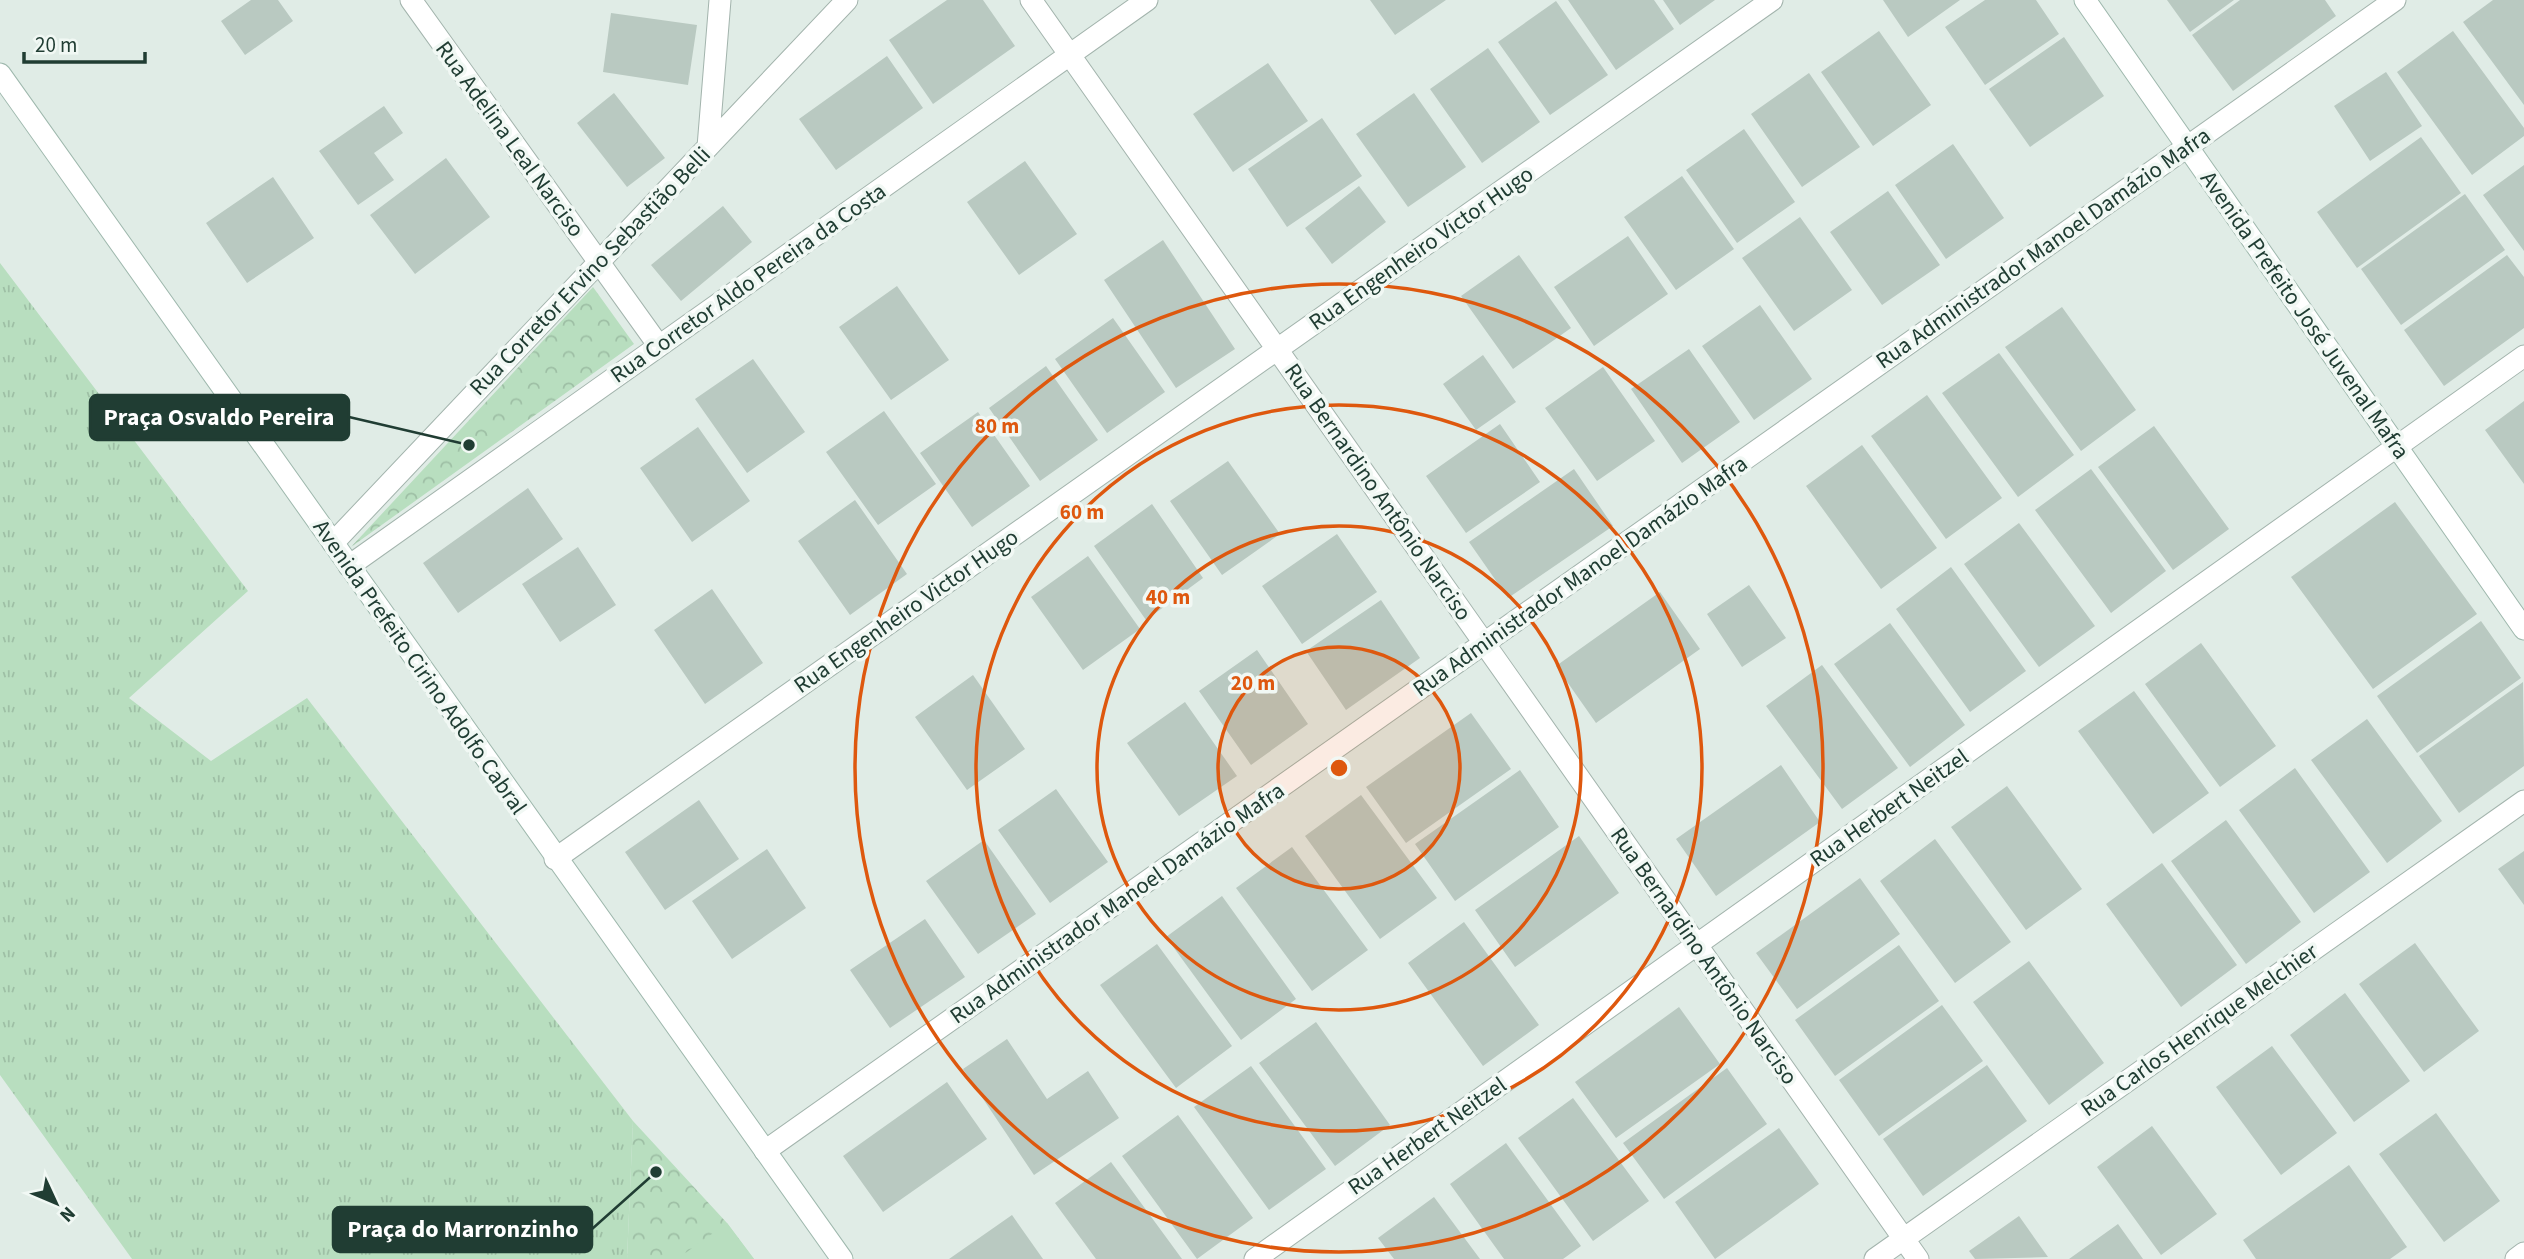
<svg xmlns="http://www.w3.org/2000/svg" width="2524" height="1259" font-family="'Source Sans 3',sans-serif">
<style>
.grass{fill:url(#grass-tufts)}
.park{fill:url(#park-crowns)}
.pitch{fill:#b8debf}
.building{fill:#b9c9c1}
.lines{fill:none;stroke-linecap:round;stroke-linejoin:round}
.minor-casing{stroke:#a3b4ad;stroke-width:23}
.secondary-casing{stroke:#9eb8ad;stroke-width:23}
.minor{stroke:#fff;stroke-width:21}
.secondary{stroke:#fff;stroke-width:21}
.ring{fill:none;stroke:#de580e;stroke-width:3.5}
.labels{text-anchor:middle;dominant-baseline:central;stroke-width:7;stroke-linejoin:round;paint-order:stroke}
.street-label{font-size:23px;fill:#203d33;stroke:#f1f8f4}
.centre{fill:#de580e;stroke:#f1f8f4;stroke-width:3.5}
.ring-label{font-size:21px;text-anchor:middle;font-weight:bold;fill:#de580e;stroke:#f1f8f4;stroke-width:7;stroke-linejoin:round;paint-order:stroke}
.leader{fill:none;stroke:#203d33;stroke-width:2.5}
.callout-dot{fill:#203d33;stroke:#f1f8f4;stroke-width:2.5}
.callout{fill:#203d33;stroke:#203d33;stroke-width:2.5}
.callout-label{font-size:24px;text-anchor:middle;font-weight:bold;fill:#fff}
</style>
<defs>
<pattern id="grass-tufts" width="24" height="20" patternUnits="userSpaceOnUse" patternTransform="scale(1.75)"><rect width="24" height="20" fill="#b8debf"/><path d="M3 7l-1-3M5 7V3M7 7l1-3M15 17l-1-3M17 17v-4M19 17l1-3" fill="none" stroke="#9ebfa5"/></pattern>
<pattern id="park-crowns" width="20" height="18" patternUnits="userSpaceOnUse" patternTransform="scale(1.75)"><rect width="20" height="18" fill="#b8debf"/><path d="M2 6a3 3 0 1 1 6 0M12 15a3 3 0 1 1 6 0" fill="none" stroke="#9ebfa5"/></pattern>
</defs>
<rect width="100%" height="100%" fill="#e0ece6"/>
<path class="grass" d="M0,263L248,591L129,698L211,761L307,698L633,1121L627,1259H132L0,1075Z"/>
<path class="park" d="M593,287L634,344L351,547Z
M633,1121L727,1223L754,1259H627Z"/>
<path class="pitch" d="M727,1223L754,1259H677Z"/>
<path class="building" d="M251,0H278L293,21L245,55L221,21Z
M947,0H983L1015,46L933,104L889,40Z
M1370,0H1446L1395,35Z
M1568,0H1654L1674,29L1616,70Z
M1663,0H1715L1680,25Z
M1883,0H1960L1908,37Z
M1985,0H2036L2059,34L1985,85L1945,27Z
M2167,0H2234L2190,32Z
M2240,0H2325L2336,16L2233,91L2192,35Z
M2493,0H2524V105L2463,22Z
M1556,1L1608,75L1550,115L1498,42Z
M611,13L697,25L688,85L603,72Z
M1879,31L1931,105L1873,146L1821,72Z
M2453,31L2524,128V136L2472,175L2397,72Z
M2064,37L2104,96L2030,147L1989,89Z
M1488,48L1540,122L1482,163L1430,89Z
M887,56L923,108L836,170L799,119Z
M1268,63L1308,121L1233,172L1193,114Z
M2386,72L2422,126L2370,161L2334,106Z
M1809,73L1860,147L1802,187L1751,114Z
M614,93L665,158L627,187L577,123Z
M1414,93L1466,167L1408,207L1356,134Z
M384,106L403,133L374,153L394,180L358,205L319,151Z
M1322,118L1362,176L1287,227L1248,169Z
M1744,129L1795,202L1737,243L1686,170Z
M2421,137L2461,193L2357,268L2317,212Z
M1953,144L2004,218L1946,259L1895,185Z
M446,158L490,217L415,274L370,215Z
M1025,161L1077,234L1019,275L967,202Z
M2524,165V251L2483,195Z
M1682,176L1734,249L1676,290L1624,217Z
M273,177L314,238L247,283L206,223Z
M1359,186L1386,222L1332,264L1305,228Z
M1888,191L1940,265L1882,305L1830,232Z
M2465,194L2505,250L2401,325L2361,269Z
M723,206L752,242L681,301L651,265Z
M1800,217L1852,290L1794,331L1742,258Z
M1628,236L1668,294L1594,346L1554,287Z
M1163,240L1235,349L1176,388L1104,280Z
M1519,255L1571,328L1513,369L1461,296Z
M2507,255L2524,277V328L2444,386L2404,330Z
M897,286L949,360L891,400L839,327Z
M1760,305L1812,379L1754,420L1702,346Z
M2062,307L2136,410L2081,451L2005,347Z
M1113,318L1165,392L1107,433L1055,359Z
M1689,349L1740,422L1682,463L1631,389Z
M1999,353L2074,455L2018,497L1942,393Z
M1483,355L1516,402L1476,430L1443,384Z
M753,359L805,432L747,473L695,399Z
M1046,366L1098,440L1040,481L989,408Z
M1603,367L1655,441L1597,481L1545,408Z
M1927,395L2002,498L1946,539L1871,436Z
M2524,401V484L2485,430Z
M884,411L936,484L878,525L826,452Z
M978,412L1030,486L972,527L920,453Z
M1500,424L1540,482L1466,533L1426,476Z
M2154,426L2229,529L2173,570L2098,467Z
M698,427L750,501L692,542L640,468Z
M1862,445L1937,548L1881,589L1806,486Z
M1228,461L1280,534L1222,575L1170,501Z
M1574,469L1613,526L1508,598L1469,542Z
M2091,469L2166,571L2111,613L2035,510Z
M528,488L563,539L458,613L423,563Z
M855,500L907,574L850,615L798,541Z
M2395,502L2477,614L2373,689L2291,577Z
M1152,504L1203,578L1146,620L1094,546Z
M2019,523L2095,626L2039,667L1964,564Z
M1337,534L1377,592L1302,644L1262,586Z
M578,547L616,605L560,642L522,584Z
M1088,556L1140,629L1083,670L1031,597Z
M1951,567L2026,671L1970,712L1896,609Z
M1749,585L1786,638L1742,667L1707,614Z
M712,589L763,663L705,704L654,630Z
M1660,592L1700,649L1596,723L1556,666Z
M1381,600L1420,658L1346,710L1306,651Z
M2481,621L2521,678L2417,753L2377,696Z
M1890,623L1965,725L1910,767L1834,664Z
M2201,643L2276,746L2220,787L2145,684Z
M1257,650L1308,724L1251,765L1199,691Z
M1822,665L1898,768L1842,809L1766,706Z
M973,675L1025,749L967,790L915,717Z
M2523,682L2524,766L2459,813L2419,756Z
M2134,691L2209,793L2153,834L2078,731Z
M1185,702L1237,776L1179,816L1127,743Z
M1471,713L1511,769L1406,843L1366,787Z
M2367,719L2442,821L2387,863L2311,760Z
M1781,765L1820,822L1716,896L1676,839Z
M2295,768L2370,872L2314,913L2239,810Z
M1520,770L1559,827L1455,901L1415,844Z
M2007,786L2082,889L2026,930L1951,827Z
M1056,789L1108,862L1050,903L998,830Z
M1361,795L1437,898L1380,939L1305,836Z
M699,800L739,859L665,910L625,852Z
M2226,820L2301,922L2246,964L2171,861Z
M1579,836L1619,893L1515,967L1475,910Z
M1935,839L2011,942L1955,983L1880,881Z
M984,840L1036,914L978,954L926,881Z
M1292,847L1368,950L1312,991L1236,888Z
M767,849L806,908L732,959L692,901Z
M2524,851V905L2498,869Z
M2162,863L2237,965L2181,1007L2106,904Z
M1860,878L1900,934L1797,1009L1756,953Z
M1222,896L1296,999L1241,1040L1166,937Z
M925,919L965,977L890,1028L850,970Z
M1464,922L1539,1025L1483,1066L1408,963Z
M2415,943L2479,1031L2424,1072L2359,984Z
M1157,944L1232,1046L1176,1088L1100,985Z
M1899,945L1939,1001L1835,1076L1795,1020Z
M2029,961L2104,1063L2049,1105L1973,1002Z
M2345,993L2410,1081L2354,1122L2290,1035Z
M1942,1005L1983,1061L1879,1136L1839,1080Z
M1679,1007L1720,1064L1616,1138L1575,1082Z
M1316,1022L1390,1125L1335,1166L1259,1063Z
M1007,1039L1047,1099L1088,1071L1119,1118L1034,1175L963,1069Z
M2272,1046L2337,1133L2281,1175L2216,1087Z
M1987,1065L2027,1121L1923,1196L1883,1139Z
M1251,1066L1326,1169L1269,1210L1194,1107Z
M1727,1068L1767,1124L1664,1199L1623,1143Z
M947,1082L987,1139L883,1212L843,1156Z
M1573,1098L1649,1201L1593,1241L1518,1138Z
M2436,1113L2500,1201L2444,1242L2379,1154Z
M1178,1115L1253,1218L1197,1259L1122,1156Z
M2152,1126L2217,1214L2161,1255L2097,1167Z
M1779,1128L1819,1184L1715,1259L1675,1202Z
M1506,1143L1581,1246L1563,1259H1504L1450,1184Z
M1111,1162L1182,1259H1096L1055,1203Z
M2349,1165L2407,1247L2390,1259H2256L2243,1240Z
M1434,1197L1480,1259H1394L1378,1238Z
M1012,1215L1043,1259H949Z
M2019,1216L2048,1257L1975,1259L1969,1251Z
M2118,1224L2143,1259H2069Z"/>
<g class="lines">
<defs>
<path id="minor" d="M411,0L659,346
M1031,0L1918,1259
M708,147L720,0
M333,543L847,0
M349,566L1147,0
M555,859L1772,0
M765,1151L2395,0
M1255,1259L2524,356
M1875,1259L2524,801
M2516,1259L2524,1253"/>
<path id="secondary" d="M2085,0L2524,629
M0,74L842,1259"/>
</defs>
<use href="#minor" class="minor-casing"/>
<use href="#secondary" class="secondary-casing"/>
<use href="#minor" class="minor"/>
<use href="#secondary" class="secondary"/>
</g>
<circle cx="1339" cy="768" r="121" fill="#de580e" fill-opacity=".12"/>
<g class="ring">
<circle cx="1339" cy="768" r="121"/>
<circle cx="1339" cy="768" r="242"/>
<circle cx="1339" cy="768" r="363"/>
<circle cx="1339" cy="768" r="484"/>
</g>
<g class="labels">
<g class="street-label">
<text transform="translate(510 139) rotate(54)">Rua Adelina Leal Narciso</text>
<text transform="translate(1421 248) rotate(-35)">Rua Engenheiro Victor Hugo</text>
<text transform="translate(2043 248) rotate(-35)">Rua Administrador Manoel Damázio Mafra</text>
<text transform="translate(590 271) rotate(-46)">Rua Corretor Ervino Sebastião Belli</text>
<text transform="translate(748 283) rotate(-35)">Rua Corretor Aldo Pereira da Costa</text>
<text transform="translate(2305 315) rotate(55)">Avenida Prefeito José Juvenal Mafra</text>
<text transform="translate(1378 492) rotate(55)">Rua Bernardino Antônio Narciso</text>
<text transform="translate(1580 576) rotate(-35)">Rua Administrador Manoel Damázio Mafra</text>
<text transform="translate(906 611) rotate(-35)">Rua Engenheiro Victor Hugo</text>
<text transform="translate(420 667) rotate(55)">Avenida Prefeito Cirino Adolfo Cabral</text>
<text transform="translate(1889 808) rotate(-35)">Rua Herbert Neitzel</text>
<text transform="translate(1117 903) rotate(-35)">Rua Administrador Manoel Damázio Mafra</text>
<text transform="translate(1704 956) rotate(55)">Rua Bernardino Antônio Narciso</text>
<text transform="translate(2199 1030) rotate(-35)">Rua Carlos Henrique Melchier</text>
<text transform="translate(1427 1136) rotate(-35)">Rua Herbert Neitzel</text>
</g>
</g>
<circle cx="1339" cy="768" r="10" class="centre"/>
<g class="ring-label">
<text x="997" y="433">80 m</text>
<text x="1082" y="519">60 m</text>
<text x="1168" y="604">40 m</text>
<text x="1253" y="690">20 m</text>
</g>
<path class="leader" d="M469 445L349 417M656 1172L592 1229"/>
<g class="callout-dot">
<circle cx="469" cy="445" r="7"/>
<circle cx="656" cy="1172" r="7"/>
</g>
<g class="callout">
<rect x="90" y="395" width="259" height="45" rx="7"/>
<rect x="333" y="1207" width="259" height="45" rx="7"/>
</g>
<g class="callout-label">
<text x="219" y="425">Praça Osvaldo Pereira</text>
<text x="463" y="1237">Praça do Marronzinho</text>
</g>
<g transform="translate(56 1203) rotate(134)" stroke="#f1f8f4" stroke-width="5" paint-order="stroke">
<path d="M0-5L12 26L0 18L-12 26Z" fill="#203d33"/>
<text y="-10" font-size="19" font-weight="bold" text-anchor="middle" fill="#203d33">N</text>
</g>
<path d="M24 52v10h121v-10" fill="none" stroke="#203d33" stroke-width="3.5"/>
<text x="35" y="52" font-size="21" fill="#203d33" stroke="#f1f8f4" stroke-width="5" paint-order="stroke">20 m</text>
</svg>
